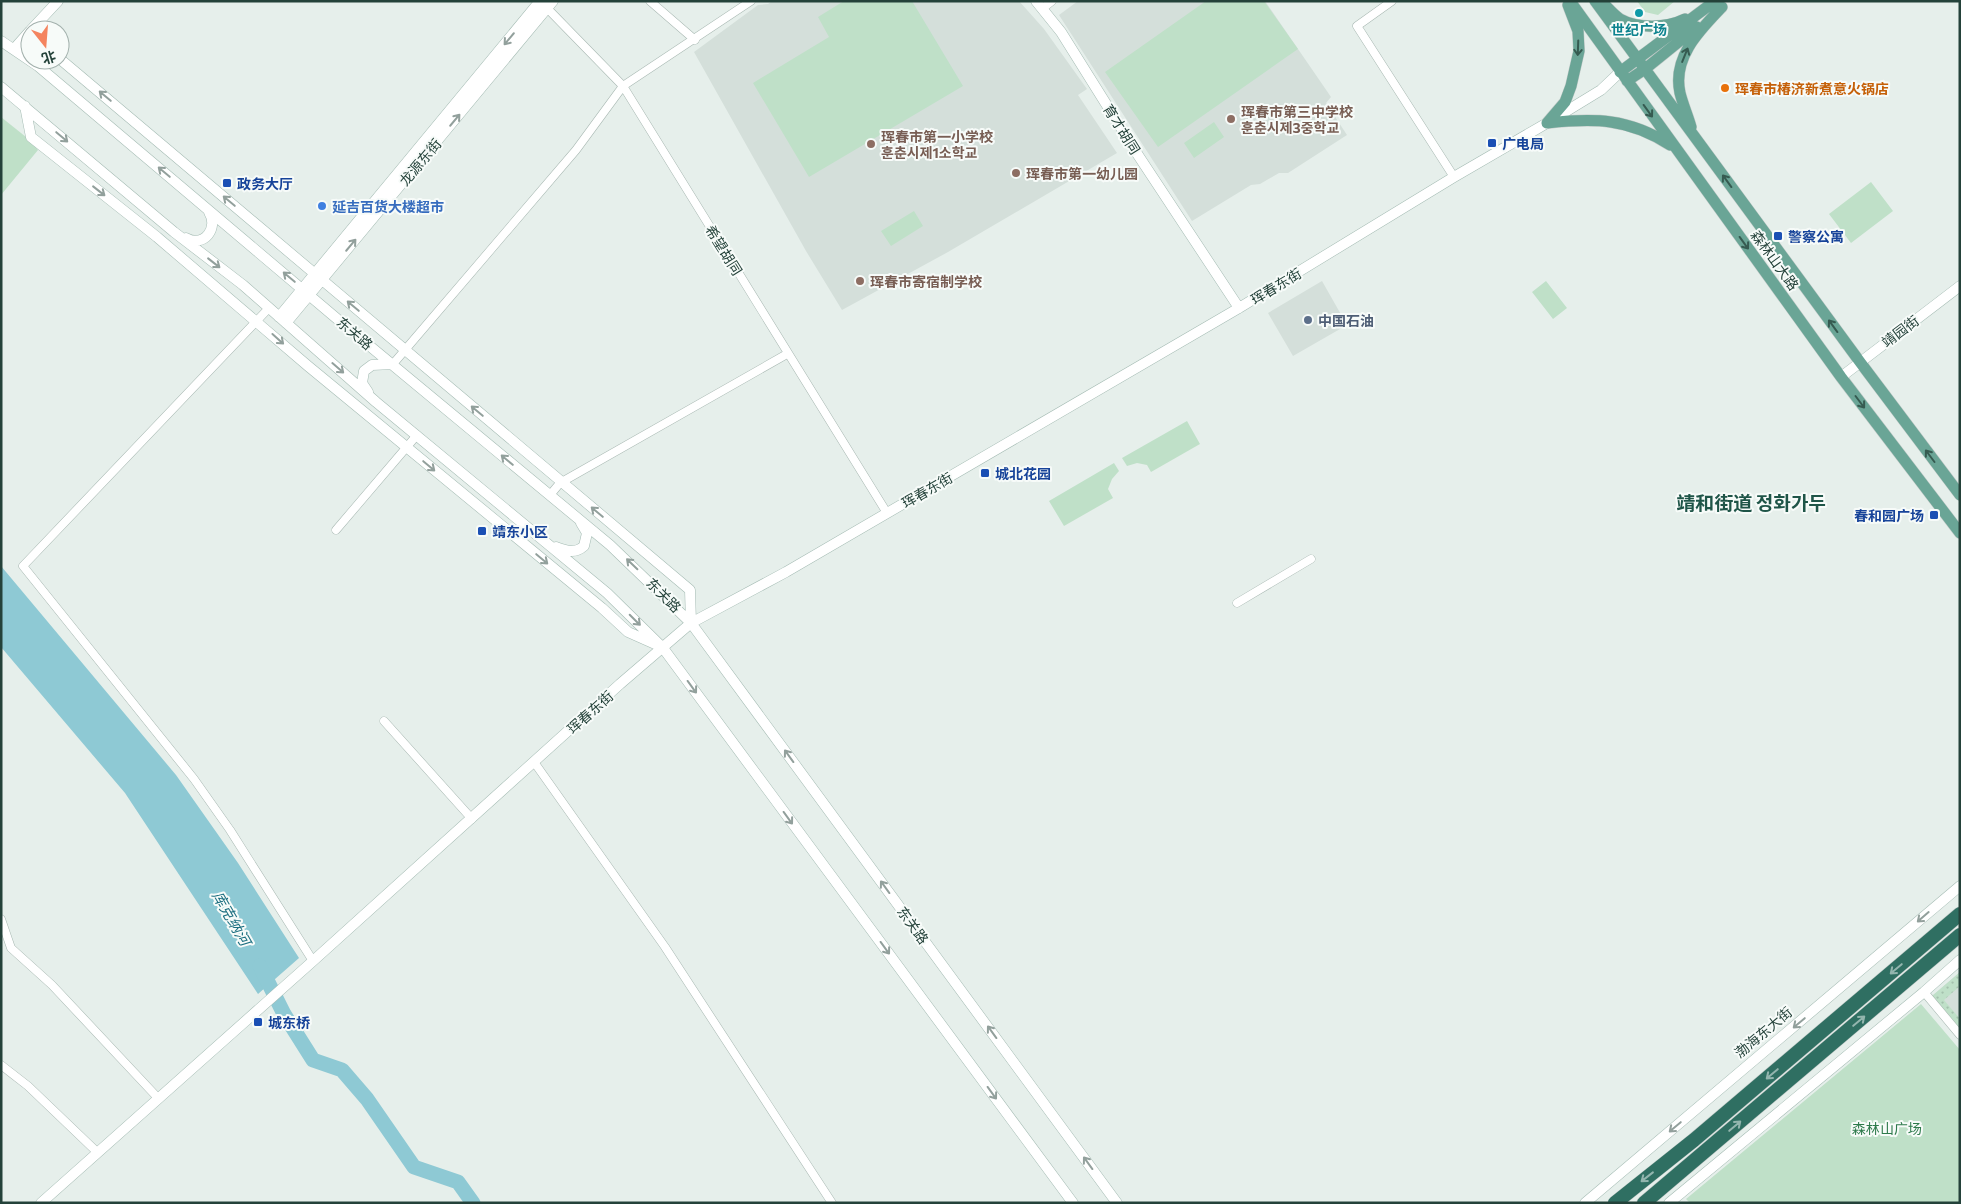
<svg xmlns="http://www.w3.org/2000/svg" width="1961" height="1204" font-family="Commissioner,'Noto Sans SC','Noto Sans KR',sans-serif">
<style>
.built{fill:#d4dfda}
.grass{fill:url(#grass-dots)}
.park{fill:#bfe0c8}
.water{fill:#8ec9d4}
.lines{fill:none;stroke-linecap:round;stroke-linejoin:round}
.river{stroke:#8ec9d4;stroke-width:15}
.street-casing{stroke:#a8b8b2;stroke-width:9}
.secondary-casing{stroke:#a4bbb3;stroke-width:11}
.primary-casing{stroke:#c2cac8;stroke-width:12}
.highway-casing{stroke:#c2cac8;stroke-width:15}
.street{stroke:#fff;stroke-width:8}
.secondary{stroke:#fff;stroke-width:10}
.primary{stroke:#6aa596;stroke-width:11}
.highway{stroke:#2f6f62;stroke-width:14}
.oneway{stroke:#92a09c}
.oneway2{stroke:#365b51}
.oneway3{stroke:#93b5ae}
.culture-dot{fill:#0f9aa8;stroke:#f7fbf9;stroke-width:2}
.food-dot{fill:#e8710a;stroke:#f7fbf9;stroke-width:2}
.education-dot{fill:#8d6e63;stroke:#f7fbf9;stroke-width:2}
.transit-dot{fill:#1a4fb4;stroke:#f7fbf9;stroke-width:2}
.shop-dot{fill:#3f7fe0;stroke:#f7fbf9;stroke-width:2}
.service-dot{fill:#5c6f8a;stroke:#f7fbf9;stroke-width:2}
.labels{text-anchor:middle;dominant-baseline:central;stroke-width:4;stroke-linejoin:round;paint-order:stroke}
.culture-label{font-size:14px;font-weight:bold;fill:#0d838f;stroke:#f7fbf9}
.food-label{font-size:14px;font-weight:bold;fill:#c56008;stroke:#f7fbf9;text-anchor:start}
.education-label{font-size:14px;font-weight:bold;fill:#785e54;stroke:#f7fbf9;text-anchor:start}
.street-label{font-size:14px;fill:#24423a;stroke:#f7fbf9}
.transit-label{font-size:14px;font-weight:bold;fill:#164399;stroke:#f7fbf9;text-anchor:start}
.shop-label{font-size:14px;font-weight:bold;fill:#366cbe;stroke:#f7fbf9;text-anchor:start}
.service-label{font-size:14px;font-weight:bold;fill:#4e5e75;stroke:#f7fbf9;text-anchor:start}
.park-label{font-size:14px;fill:#2d7a4b;stroke:#f7fbf9}
.water-label{font-size:15px;font-style:italic;fill:#1c6f80;stroke:#f7fbf9}
.district-label{font-size:19px;font-weight:bold;fill:#1f5548;stroke:#f7fbf9}
</style>
<defs>
<pattern id="grass-dots" width="8" height="8" patternUnits="userSpaceOnUse" patternTransform="scale(1.25)"><rect width="8" height="8" fill="#bfe0c8"/><path d="M2 2h.1M6 6h.1" fill="none" stroke="#a4c1ad" stroke-width="1.8" stroke-linecap="round"/></pattern>
</defs>
<rect width="100%" height="100%" fill="#e6efeb"/>
<path class="built" d="M772,1H1019L1044,29L1087,89L1078,95L1117,153L948,252L842,310L806,251L694,52L758,5L768,4Z
M1078,1H1265L1331,97L1326,103L1347,135L1288,173H1279L1260,184L1251,185L1192,221L1059,15Z
M1322,281L1347,325L1293,356L1268,313Z
M1960,972V1029L1932,996Z"/>
<path class="grass" d="M1960,972V986L1944,1000L1960,1019V1029L1932,996Z"/>
<path class="park" d="M844,1H912L963,86L809,177L753,83L829,37L818,17Z
M1206,1H1264L1298,49L1158,147L1105,72Z
M1637,1H1675L1658,15L1645,12Z
M1,117L31,141L38,150L1,195Z
M1214,122L1224,137L1194,158L1184,143Z
M1871,182L1893,211L1851,243L1829,214Z
M914,211L923,226L891,246L881,231Z
M1546,281L1567,308L1553,319L1532,292Z
M1187,421L1200,444L1151,472L1147,465L1137,463L1127,466L1122,458Z
M1114,463L1119,471L1112,479L1108,489L1113,498L1064,526L1049,501Z
M1921,1004L1960,1050V1203H1690L1686,1199Z"/>
<path class="water" d="M1,566L176,775L238,863L299,958L258,994L125,793L1,647Z"/>
<g class="lines">
<path class="river" d="M260,966L284,1014L313,1060L342,1070L367,1099L414,1167L458,1182L473,1203"/>
<defs>
<path id="street" d="M650,1L695,40
M1392,1L1357,26L1454,177
M544,5L623,86L887,513
M1043,8L1052,1
M269,308L23,566L194,779L230,830L313,961
M393,364L576,150L623,86L751,1
M550,495L560,483L787,354
M336,530L417,435
M1237,603L1311,559
M384,721L472,819
M534,762L665,947L832,1203
M1,919L11,948L52,985L158,1098
M1924,992L1960,1035
M1,1065L28,1086L97,1152"/>
<path id="secondary" d="M1036,1L1061,32L1138,155L1239,308
M31,30L58,1
M1,41L38,66L342,323L610,545L691,623L1117,1203
M14,49L30,31
M60,59L690,590L691,623
M1,87L174,232L243,285L376,402L607,593L663,648L1073,1203
M25,106L31,137L157,237L308,366L602,608L628,632L655,644
M186,238C204,248 219,228 209,212
M279,317L540,1
M286,323L553,1
M1841,377L1960,286
M368,392L362,383L364,371L372,365L393,364
M556,547C567,551 575,554 584,546L587,533L581,523
M41,1203L313,961L620,684L691,623L786,572L1239,308L1454,177L1547,123L1601,90L1620,72
M1585,1203L1960,886
M1669,1203L1924,992L1960,960"/>
<path id="primary" d="M1570,1L1841,377L1960,533
M1595,1L1860,362L1960,495
M1603,3C1608,8 1614,15 1620,19C1638,29 1667,28 1685,19
M1620,72L1715,1
M1627,81L1645,69L1697,27
M1547,123C1594,118 1629,118 1670,145
M1547,123L1565,102L1571,86L1579,51L1578,31L1568,5
M1691,127C1688,116 1683,105 1680,93C1672,57 1700,30 1722,7"/>
<path id="highway" d="M1615,1203L1694,1140L1960,914
M1644,1203L1960,935"/>
</defs>
<use href="#street" class="street-casing"/>
<use href="#secondary" class="secondary-casing"/>
<use href="#primary" class="primary-casing"/>
<use href="#highway" class="highway-casing"/>
<use href="#street" class="street"/>
<use href="#secondary" class="secondary"/>
<use href="#primary" class="primary"/>
<use href="#highway" class="highway"/>
</g>
<defs><path id="oneway-shaft" d="M-6 0H5M1.5-3L5.5 0L1.5 3" fill="none" stroke-width="1.6" stroke-linecap="round" stroke-linejoin="round" transform="scale(1.25)"/></defs>
<g class="oneway">
<use href="#oneway-shaft" transform="translate(509 39) rotate(130)"/>
<use href="#oneway-shaft" transform="translate(105 96) rotate(-140)"/>
<use href="#oneway-shaft" transform="translate(455 120) rotate(-50)"/>
<use href="#oneway-shaft" transform="translate(62 137) rotate(40)"/>
<use href="#oneway-shaft" transform="translate(164 172) rotate(-140)"/>
<use href="#oneway-shaft" transform="translate(99 191) rotate(38)"/>
<use href="#oneway-shaft" transform="translate(229 201) rotate(-140)"/>
<use href="#oneway-shaft" transform="translate(351 245) rotate(-50)"/>
<use href="#oneway-shaft" transform="translate(214 263) rotate(38)"/>
<use href="#oneway-shaft" transform="translate(289 277) rotate(-140)"/>
<use href="#oneway-shaft" transform="translate(353 306) rotate(-140)"/>
<use href="#oneway-shaft" transform="translate(278 339) rotate(42)"/>
<use href="#oneway-shaft" transform="translate(338 368) rotate(41)"/>
<use href="#oneway-shaft" transform="translate(477 411) rotate(-140)"/>
<use href="#oneway-shaft" transform="translate(507 460) rotate(-140)"/>
<use href="#oneway-shaft" transform="translate(429 466) rotate(40)"/>
<use href="#oneway-shaft" transform="translate(597 512) rotate(-140)"/>
<use href="#oneway-shaft" transform="translate(542 559) rotate(40)"/>
<use href="#oneway-shaft" transform="translate(632 564) rotate(-136)"/>
<use href="#oneway-shaft" transform="translate(635 620) rotate(45)"/>
<use href="#oneway-shaft" transform="translate(692 687) rotate(54)"/>
<use href="#oneway-shaft" transform="translate(789 756) rotate(-126)"/>
<use href="#oneway-shaft" transform="translate(788 818) rotate(54)"/>
<use href="#oneway-shaft" transform="translate(885 887) rotate(-126)"/>
<use href="#oneway-shaft" transform="translate(1923 917) rotate(139)"/>
<use href="#oneway-shaft" transform="translate(885 948) rotate(54)"/>
<use href="#oneway-shaft" transform="translate(1799 1023) rotate(140)"/>
<use href="#oneway-shaft" transform="translate(992 1032) rotate(-126)"/>
<use href="#oneway-shaft" transform="translate(992 1093) rotate(54)"/>
<use href="#oneway-shaft" transform="translate(1675 1127) rotate(140)"/>
<use href="#oneway-shaft" transform="translate(1088 1163) rotate(-126)"/>
</g>
<g class="oneway2">
<use href="#oneway-shaft" transform="translate(1578 48) rotate(92)"/>
<use href="#oneway-shaft" transform="translate(1685 55) rotate(-68)"/>
<use href="#oneway-shaft" transform="translate(1648 111) rotate(54)"/>
<use href="#oneway-shaft" transform="translate(1727 181) rotate(-126)"/>
<use href="#oneway-shaft" transform="translate(1744 243) rotate(54)"/>
<use href="#oneway-shaft" transform="translate(1833 326) rotate(-126)"/>
<use href="#oneway-shaft" transform="translate(1860 402) rotate(53)"/>
<use href="#oneway-shaft" transform="translate(1930 456) rotate(-127)"/>
</g>
<g class="oneway3">
<use href="#oneway-shaft" transform="translate(1896 969) rotate(140)"/>
<use href="#oneway-shaft" transform="translate(1859 1021) rotate(-40)"/>
<use href="#oneway-shaft" transform="translate(1772 1074) rotate(140)"/>
<use href="#oneway-shaft" transform="translate(1735 1126) rotate(-40)"/>
<use href="#oneway-shaft" transform="translate(1647 1177) rotate(142)"/>
</g>
<circle class="culture-dot" cx="1639" cy="13" r="5"/>
<circle class="food-dot" cx="1725" cy="88" r="5"/>
<g class="education-dot">
<circle cx="1231" cy="119" r="5"/>
<circle cx="871" cy="144" r="5"/>
<circle cx="1016" cy="173" r="5"/>
<circle cx="860" cy="281" r="5"/>
</g>
<g class="transit-dot">
<rect x="1487" y="138" width="10" height="10" rx="2.5"/>
<rect x="222" y="178" width="10" height="10" rx="2.5"/>
<rect x="1773" y="231" width="10" height="10" rx="2.5"/>
<rect x="980" y="468" width="10" height="10" rx="2.5"/>
<rect x="1929" y="510" width="10" height="10" rx="2.5"/>
<rect x="477" y="526" width="10" height="10" rx="2.5"/>
<rect x="253" y="1017" width="10" height="10" rx="2.5"/>
</g>
<circle class="shop-dot" cx="322" cy="206" r="5"/>
<circle class="service-dot" cx="1308" cy="320" r="5"/>
<g class="labels">
<g class="culture-label">
<text x="1639" y="29">世纪广场</text>
</g>
<g class="food-label">
<text x="1735" y="88">珲春市椿济新煮意火锅店</text>
</g>
<g class="education-label">
<text x="1241" y="111">珲春市第三中学校<tspan x="1241" dy="16">훈춘시제3중학교</tspan></text>
<text x="881" y="136">珲春市第一小学校<tspan x="881" dy="16">훈춘시제1소학교</tspan></text>
<text x="1026" y="173">珲春市第一幼儿园</text>
<text x="870" y="281">珲春市寄宿制学校</text>
</g>
<g class="street-label">
<text transform="translate(1122 129) rotate(58)">育才胡同</text>
<text transform="translate(420 162) rotate(-50)">龙源东街</text>
<text transform="translate(724 250) rotate(58)">希望胡同</text>
<text transform="translate(1775 260) rotate(54)">森林山大路</text>
<text transform="translate(1276 286) rotate(-31)">珲春东街</text>
<text transform="translate(1900 331) rotate(-37)">靖园街</text>
<text transform="translate(355 333) rotate(40)">东关路</text>
<text transform="translate(927 490) rotate(-30)">珲春东街</text>
<text transform="translate(664 595) rotate(45)">东关路</text>
<text transform="translate(590 712) rotate(-42)">珲春东街</text>
<text transform="translate(913 925) rotate(54)">东关路</text>
<text transform="translate(1763 1032) rotate(-40)">渤海东大街</text>
</g>
<g class="transit-label">
<text x="1502" y="143">广电局</text>
<text x="237" y="183">政务大厅</text>
<text x="1788" y="236">警察公寓</text>
<text x="995" y="473">城北花园</text>
<text x="1924" y="515" text-anchor="end">春和园广场</text>
<text x="492" y="531">靖东小区</text>
<text x="268" y="1022">城东桥</text>
</g>
<g class="shop-label">
<text x="332" y="206">延吉百货大楼超市</text>
</g>
<g class="service-label">
<text x="1318" y="320">中国石油</text>
</g>
<g class="park-label">
<text x="1887" y="1128">森林山广场</text>
</g>
<g class="water-label">
<text transform="translate(232 918) rotate(60)">库克纳河</text>
</g>
<g class="district-label">
<text x="1751" y="502">靖和街道 정화가두</text>
</g>
</g>
<rect width="1961" height="1204" fill="none" stroke="#24423a" stroke-width="5"/>
<g transform="translate(45 45) rotate(163)"><circle r="24" fill="#f7fbf9" stroke="#a3b1ad"/>
<path d="M0-4L9 19L0 12L-9 19Z" fill="#f4845f"/>
<text y="-8" font-size="14" font-weight="bold" text-anchor="middle" fill="#24423a">北</text>
</g>
</svg>
